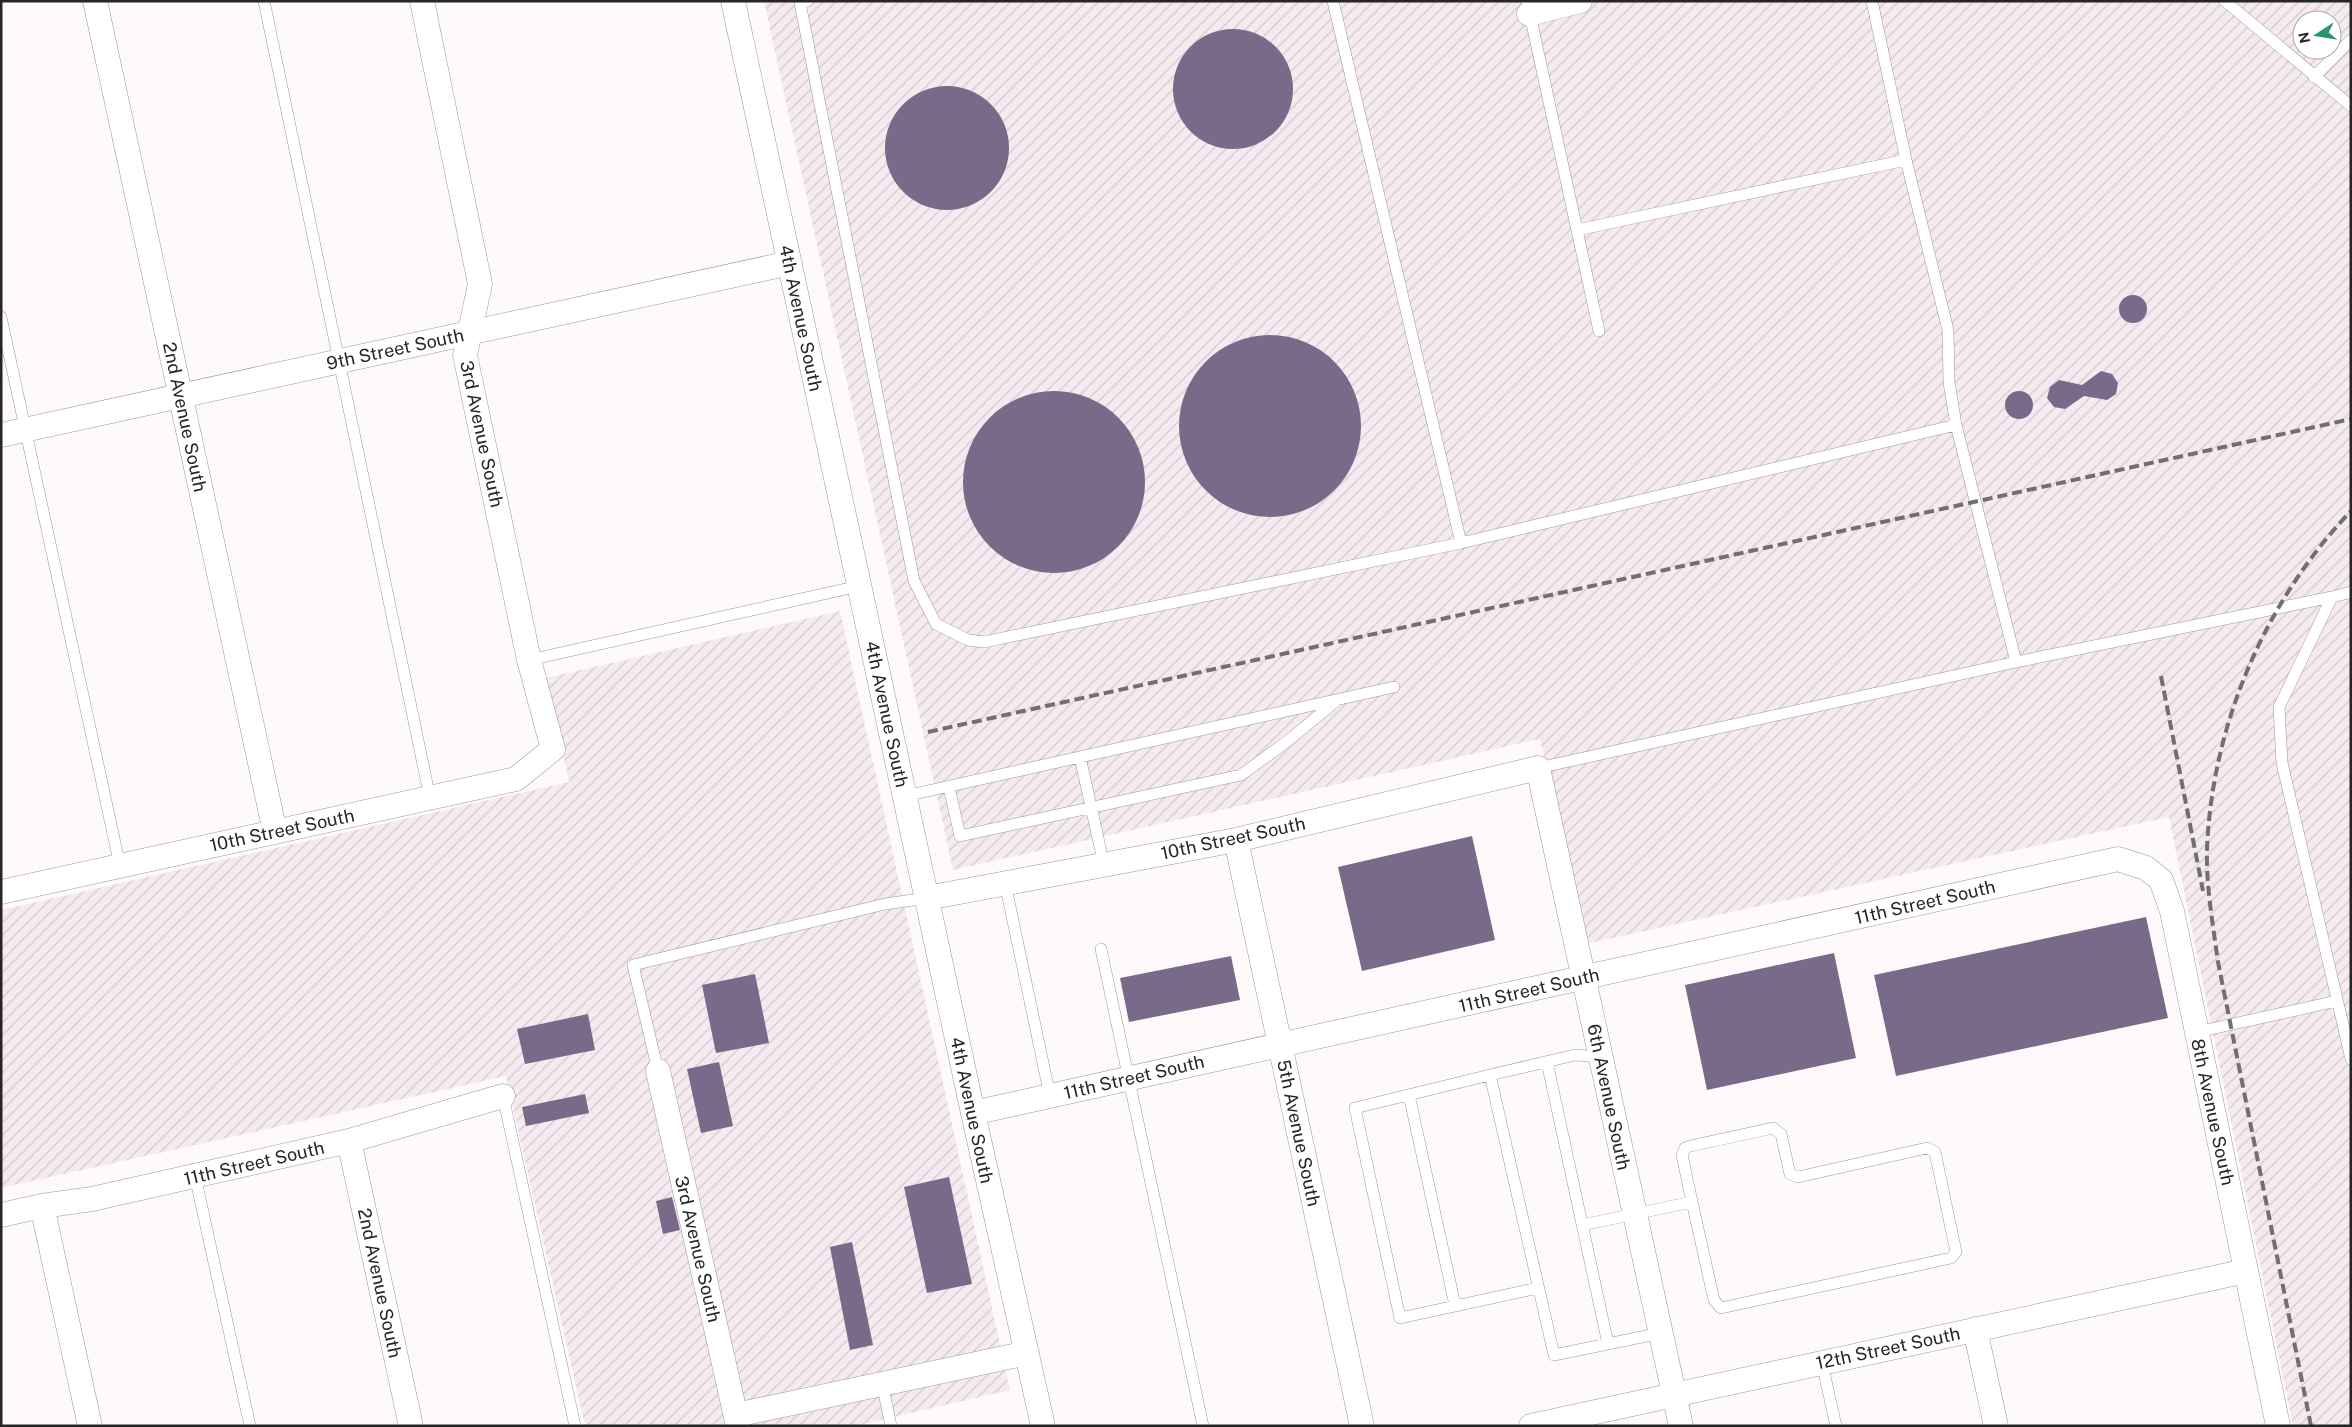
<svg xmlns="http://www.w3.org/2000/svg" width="2352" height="1427" font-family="'Public Sans',sans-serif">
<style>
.industrial{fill:url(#industrial-furrows);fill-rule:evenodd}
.building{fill:#786a88}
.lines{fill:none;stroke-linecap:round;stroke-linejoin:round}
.service-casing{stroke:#9a9799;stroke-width:12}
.minor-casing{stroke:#9a9799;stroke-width:25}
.service{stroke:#fff;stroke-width:11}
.minor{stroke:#fff;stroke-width:24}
.rail{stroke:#716f70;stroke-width:4;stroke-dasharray:10 5;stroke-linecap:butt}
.labels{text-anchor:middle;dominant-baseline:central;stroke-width:4;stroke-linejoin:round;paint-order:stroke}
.street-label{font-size:18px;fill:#272627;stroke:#fff}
</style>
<defs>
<pattern id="industrial-furrows" width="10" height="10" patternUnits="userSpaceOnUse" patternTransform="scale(1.25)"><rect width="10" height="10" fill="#f5eaf0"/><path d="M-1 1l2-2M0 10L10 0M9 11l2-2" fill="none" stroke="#d2c9ce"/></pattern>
</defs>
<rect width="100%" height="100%" fill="#fefafc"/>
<path class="industrial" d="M764,1H2351V1426H2293L2169,817L1585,944L1540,739L953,870ZM2302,20H2332V50H2302Z
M840,611L1010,1390L854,1426H585L506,1076L1,1188V910L569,782L546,678Z"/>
<path class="building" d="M1173 89a60 60 0 1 1 120 0a60 60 0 1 1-120 0Z
M885 148a62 62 0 1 1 124 0a62 62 0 1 1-124 0Z
M2119 309a14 14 0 1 1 28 0a14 14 0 1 1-28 0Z
M1179 426a91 91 0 1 1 182 0a91 91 0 1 1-182 0Z
M2101,371L2112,374L2118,383L2116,394L2107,400L2084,396L2065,409L2054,407L2047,398L2050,387L2059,380L2082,385Z
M2005 405a14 14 0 1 1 28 0a14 14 0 1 1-28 0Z
M963 482a91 91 0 1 1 182 0a91 91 0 1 1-182 0Z
M1472,836L1495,940L1362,971L1338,867Z
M2146,917L2168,1018L1896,1076L1874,975Z
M1834,953L1856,1058L1707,1090L1685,985Z
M1231,956L1240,1000L1129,1022L1120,978Z
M755,974L769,1043L716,1053L702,985Z
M588,1014L595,1050L525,1064L517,1029Z
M719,1062L733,1126L701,1133L687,1069Z
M585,1094L589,1113L526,1126L522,1107Z
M949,1177L972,1284L927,1293L904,1187Z
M672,1197L680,1230L663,1234L656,1201Z
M852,1242L873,1345L850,1350L830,1247Z"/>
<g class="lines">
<defs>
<path id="service" d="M264,1L430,798
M808,1L800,3L914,581L936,624L968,640L984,642L1461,543L1956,425L1949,382L1948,330L1906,160L1872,1
M1333,1L1461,543
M1527,1L1599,331
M2225,1L2351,106
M2314,77L2351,40
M1577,230L1906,160
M1,317L120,866
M1956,425L2016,662
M2351,592L2332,597L2279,707L2282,763L2351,1059
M529,660L859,586
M1080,757L1104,865
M1538,768L2016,662L2332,597
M949,787L960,836L1241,775L1289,740L1337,700
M905,796L1394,687
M1005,883L1050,1096
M1101,949L1203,1426
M2197,1032L2337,1001
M1601,1057L1575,1055L1490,1075L1554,1355L1661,1333
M1547,1062L1608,1344
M658,1071L633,965L885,904L927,898
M1490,1075L1355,1108L1400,1318L1538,1288
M1409,1095L1455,1305
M503,1096L575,1426
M195,1176L250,1426
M1582,1225L1692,1202L1714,1300L1721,1308L1951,1258L1956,1252L1935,1152L1927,1148L1798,1177L1790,1174L1781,1134L1773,1128L1690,1146L1685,1148L1682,1155L1692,1202
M1822,1363L1836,1426
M882,1383L891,1426"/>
<path id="minor" d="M95,1L275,832
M733,1L973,1113L1043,1426
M1529,14L1580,1
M1,435L790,263
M1236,840L1362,1426
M1,892L516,779L553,749L529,660L465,355L480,284L422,1
M927,898L1236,840L1538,768L1681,1426
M658,1071L738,1426
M973,1113L2118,859L2146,868L2161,880L2172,911L2278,1426
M349,1141L411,1426
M42,1206L90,1426
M1,1215L42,1206L92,1199L349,1141L503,1096
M1975,1329L1996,1426
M736,1415L1027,1353
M1531,1426L2246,1271"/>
</defs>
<use href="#service" class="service-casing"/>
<use href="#minor" class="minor-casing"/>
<use href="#service" class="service"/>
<use href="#minor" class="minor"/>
<path class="rail" d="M2161,676L2203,891
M928,732L2351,419
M2311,1426L2218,962C2213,925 2206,886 2207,849C2212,725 2265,601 2351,511"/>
</g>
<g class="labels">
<g class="street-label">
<text transform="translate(801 318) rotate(78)">4th Avenue South</text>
<text transform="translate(395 349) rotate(-12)">9th Street South</text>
<text transform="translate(185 417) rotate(78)">2nd Avenue South</text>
<text transform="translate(482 434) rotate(78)">3rd Avenue South</text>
<text transform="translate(887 714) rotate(78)">4th Avenue South</text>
<text transform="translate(282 830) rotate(-12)">10th Street South</text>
<text transform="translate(1233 838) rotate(-12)">10th Street South</text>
<text transform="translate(1925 902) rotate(-13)">11th Street South</text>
<text transform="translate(1529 990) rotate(-13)">11th Street South</text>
<text transform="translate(1134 1077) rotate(-13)">11th Street South</text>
<text transform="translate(1609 1097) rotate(78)">6th Avenue South</text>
<text transform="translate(972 1110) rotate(78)">4th Avenue South</text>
<text transform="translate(2213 1112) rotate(78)">8th Avenue South</text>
<text transform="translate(1299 1133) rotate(78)">5th Avenue South</text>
<text transform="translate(254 1163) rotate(-13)">11th Street South</text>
<text transform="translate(698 1249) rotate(77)">3rd Avenue South</text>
<text transform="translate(380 1283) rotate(78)">2nd Avenue South</text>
<text transform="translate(1888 1348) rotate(-12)">12th Street South</text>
</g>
</g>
<rect width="2352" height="1427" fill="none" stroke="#272627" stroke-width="5"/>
<g transform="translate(2317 35) rotate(258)"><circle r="24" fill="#ffffff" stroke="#a9a8a9"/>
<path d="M0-4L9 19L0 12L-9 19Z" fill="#2b9472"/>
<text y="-8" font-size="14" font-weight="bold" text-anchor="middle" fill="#272627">N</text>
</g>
</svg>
